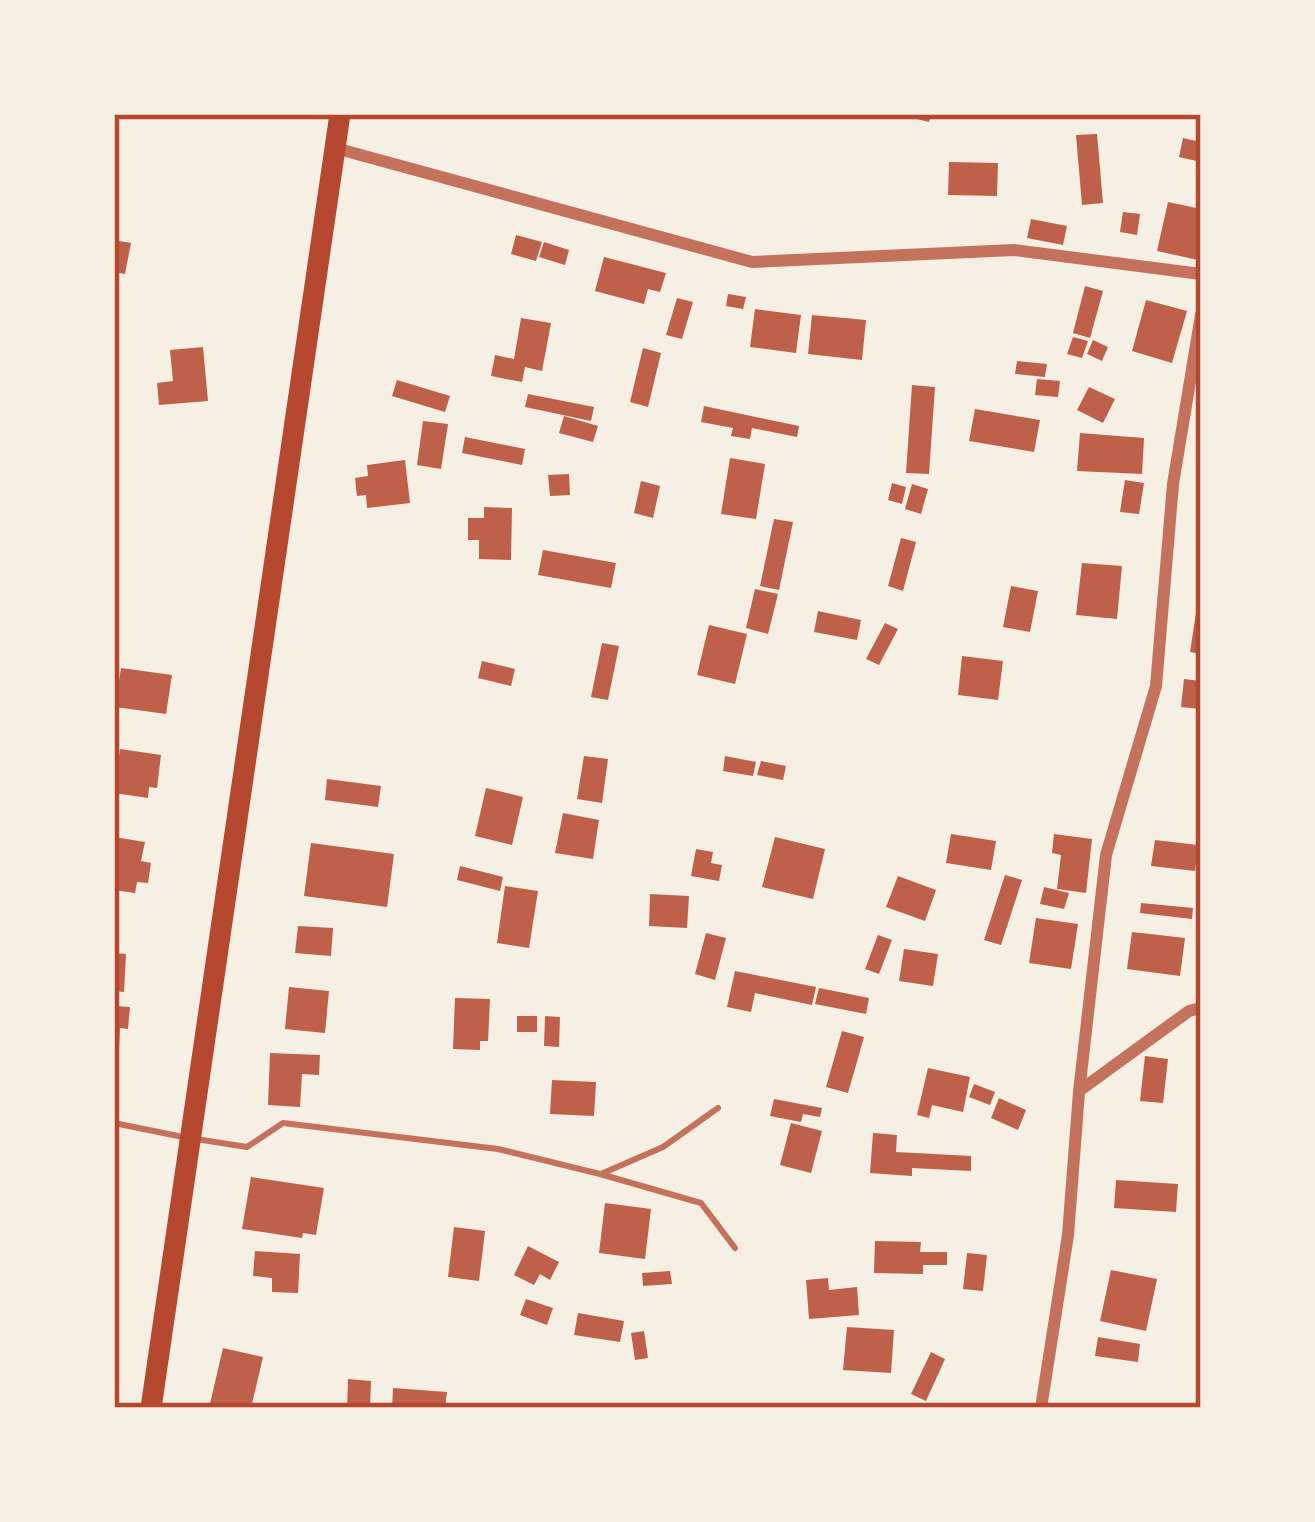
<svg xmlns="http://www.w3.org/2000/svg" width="1315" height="1522" font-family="Helvetica,sans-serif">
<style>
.building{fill:#bf614a}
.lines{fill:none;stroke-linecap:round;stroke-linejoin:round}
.service{stroke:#c5725c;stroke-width:6}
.minor{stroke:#c5725c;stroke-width:12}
.primary{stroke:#b5482f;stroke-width:21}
.neatline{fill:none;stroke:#b5482f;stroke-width:4.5}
</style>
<rect width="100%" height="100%" fill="#f6efe4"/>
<path class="building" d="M897,114H931L929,122Z
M1097,134L1103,203L1082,205L1076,135Z
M1183,138L1201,142V162L1179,157Z
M949,162L998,163L997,196L948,195Z
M1168,202L1201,209L1198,260L1157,251Z
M1123,212L1140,214L1137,235L1120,232Z
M1031,219L1067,226L1063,245L1027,238Z
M516,235L542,242L536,261L511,254Z
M114,240L131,243L125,274L114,272Z
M544,242L569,250L565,265L539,257Z
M604,257L666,273L660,292L648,289L644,304L595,291Z
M1085,286L1103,291L1090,338L1073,333Z
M728,294L746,297L743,309L726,306Z
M677,298L693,302L682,339L666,335Z
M1146,300L1187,311L1172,363L1132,351Z
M755,309L801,315L796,353L750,347Z
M812,315L866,320L862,360L808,354Z
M521,318L551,323L542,371L525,367L522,382L491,376L495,355L514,359Z
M1073,337L1088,341L1082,358L1067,354Z
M1093,340L1108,347L1102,361L1087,354Z
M203,347L208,401L159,405L157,383L173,381L170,350Z
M643,348L661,353L648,407L630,402Z
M1017,361L1047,364L1045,377L1015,374Z
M1037,379L1060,381L1058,397L1035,395Z
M397,380L450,396L445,412L392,396Z
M912,385L935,387L929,474L906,473Z
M1089,387L1115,399L1103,423L1077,410Z
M528,394L594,407L591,421L525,407Z
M704,406L799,426L797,437L752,428L750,439L731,436L733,428L701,422Z
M975,409L1040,420L1034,452L969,441Z
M564,416L598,426L593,442L559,433Z
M423,421L448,424L441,469L417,465Z
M1080,433L1144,438L1142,474L1077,471Z
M465,437L525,449L522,465L462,453Z
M730,458L765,464L756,519L721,514Z
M405,460L410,503L367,508L366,495L357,496L355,478L368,476L367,465Z
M569,474L570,495L550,496L548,475Z
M1125,480L1144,483L1139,514L1120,512Z
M641,481L660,486L653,518L634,513Z
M892,483L906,487L902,504L888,500Z
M912,484L928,489L921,514L905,509Z
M484,507L512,508L511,560L479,559V540H468V518H484Z
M774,519L793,522L779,590L760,586Z
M901,538L916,542L903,591L888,586Z
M543,550L616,563L611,588L538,575Z
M1082,563L1122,566L1117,619L1076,615Z
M1011,586L1038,591L1030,632L1003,627Z
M755,589L778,594L768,634L746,628Z
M1198,600H1201V654L1190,652Z
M818,611L861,620L857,640L814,632Z
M885,623L898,629L879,665L866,659Z
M709,625L747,634L735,684L697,675Z
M602,643L619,646L608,700L591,697Z
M962,656L1003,661L998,700L958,695Z
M482,661L515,669L511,686L478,678Z
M121,668L172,675L166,714L115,707Z
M1184,679L1201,681V709L1181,707Z
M120,749L161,755L157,788L149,787L148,798L114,793Z
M584,756L608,759L602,803L577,799Z
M725,756L756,762L753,776L723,771Z
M761,761L786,766L783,780L757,775Z
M327,779L381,786L378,807L325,800Z
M486,788L523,797L512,845L475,836Z
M563,813L599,820L593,859L555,853Z
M951,834L996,841L991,870L946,863Z
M1054,834L1092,839L1086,893L1057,889L1061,855L1052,853Z
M114,837L145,842L141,861L151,863L148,883L137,882L135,893L114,890Z
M775,837L825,849L813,899L762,887Z
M1155,840L1198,845L1195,871L1151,866Z
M311,843L394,854L387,907L304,896Z
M696,849L713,852L711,863L722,865L719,881L691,876Z
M460,866L503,877L500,891L457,880Z
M1005,875L1022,880L1001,945L984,940Z
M898,876L936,890L925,921L886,907Z
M505,886L538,891L529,948L497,943Z
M1044,887L1069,893L1064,909L1040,904Z
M650,894L689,896L687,928L649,926Z
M1141,903L1193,908L1192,919L1140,913Z
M1036,918L1078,924L1071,969L1029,963Z
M298,926L333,928L331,956L295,953Z
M1132,932L1185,938L1180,976L1127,969Z
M706,933L726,938L715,980L695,974Z
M878,935L892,940L879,974L865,969Z
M904,949L938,954L933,986L899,981Z
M114,953L126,954L124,992L114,991Z
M735,971L816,987L812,1005L755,993L751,1012L727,1007Z
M289,987L329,991L325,1033L285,1029Z
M819,988L869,998L866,1014L815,1004Z
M455,998L490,999L488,1041H480V1050L453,1049Z
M114,1006L130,1007L128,1029L120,1028L119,1048L114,1047Z
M517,1016H537V1032H517Z
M545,1016L560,1017L559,1047L544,1046Z
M842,1031L864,1037L848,1093L826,1087Z
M270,1053L320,1055L319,1075L302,1074L300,1107L268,1105Z
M1145,1056L1168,1059L1163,1103L1140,1101Z
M928,1068L970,1077L963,1112L932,1105L929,1118L917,1115Z
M552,1080L596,1082L594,1116L550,1114Z
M974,1084L995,1092L990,1105L969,1097Z
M999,1098L1026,1110L1018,1130L991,1118Z
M774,1099L822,1108L820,1117L803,1114L801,1122L770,1116Z
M791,1123L822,1131L811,1173L780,1165Z
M873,1133L897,1135L896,1152L971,1156V1171L912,1168V1176L870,1173Z
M251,1177L324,1188L316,1235L303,1233L302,1238L242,1229Z
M1116,1180L1178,1184L1176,1212L1114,1208Z
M605,1203L651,1209L645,1259L599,1253Z
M454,1227L485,1231L479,1281L448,1277Z
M875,1241L921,1242L920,1252H947V1265H923V1274L874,1273Z
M528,1246L559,1262L550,1280L540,1274L534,1285L514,1275Z
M255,1251L300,1254L298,1293L272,1292V1278L253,1276Z
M967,1253L987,1255L983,1291L963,1289Z
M1111,1270L1157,1279L1146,1331L1100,1321Z
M670,1271L672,1284L643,1286L642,1273Z
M828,1278L829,1290L857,1287L859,1315L809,1319L806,1280Z
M526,1299L553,1308L547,1325L520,1315Z
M578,1313L624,1321L620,1342L574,1335Z
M847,1327L894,1330L891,1373L843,1370Z
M644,1331L648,1358L635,1360L631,1333Z
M1098,1337L1140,1344L1138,1362L1095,1356Z
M223,1348L263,1357L251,1408H209Z
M931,1352L945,1359L926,1401L911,1394Z
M348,1379L371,1381L370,1408H347Z
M393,1388L447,1392L445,1408H392Z"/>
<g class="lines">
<path class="service" d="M114,1123L183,1137
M196,1139L247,1147L283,1123L498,1149L600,1174L701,1203L735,1248
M601,1174L663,1147L718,1108"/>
<path class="minor" d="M335,148L752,262L1014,250L1201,274
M1079,1091L1189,1011L1201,1008
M1041,1408L1068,1235L1079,1092L1106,855L1156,686L1173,484L1201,315"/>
<path class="primary" d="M151,1408L340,114"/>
</g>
<rect width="1315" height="1522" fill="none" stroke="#f6efe4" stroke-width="234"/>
<rect x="117" y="117" width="1081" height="1288" class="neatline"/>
</svg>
